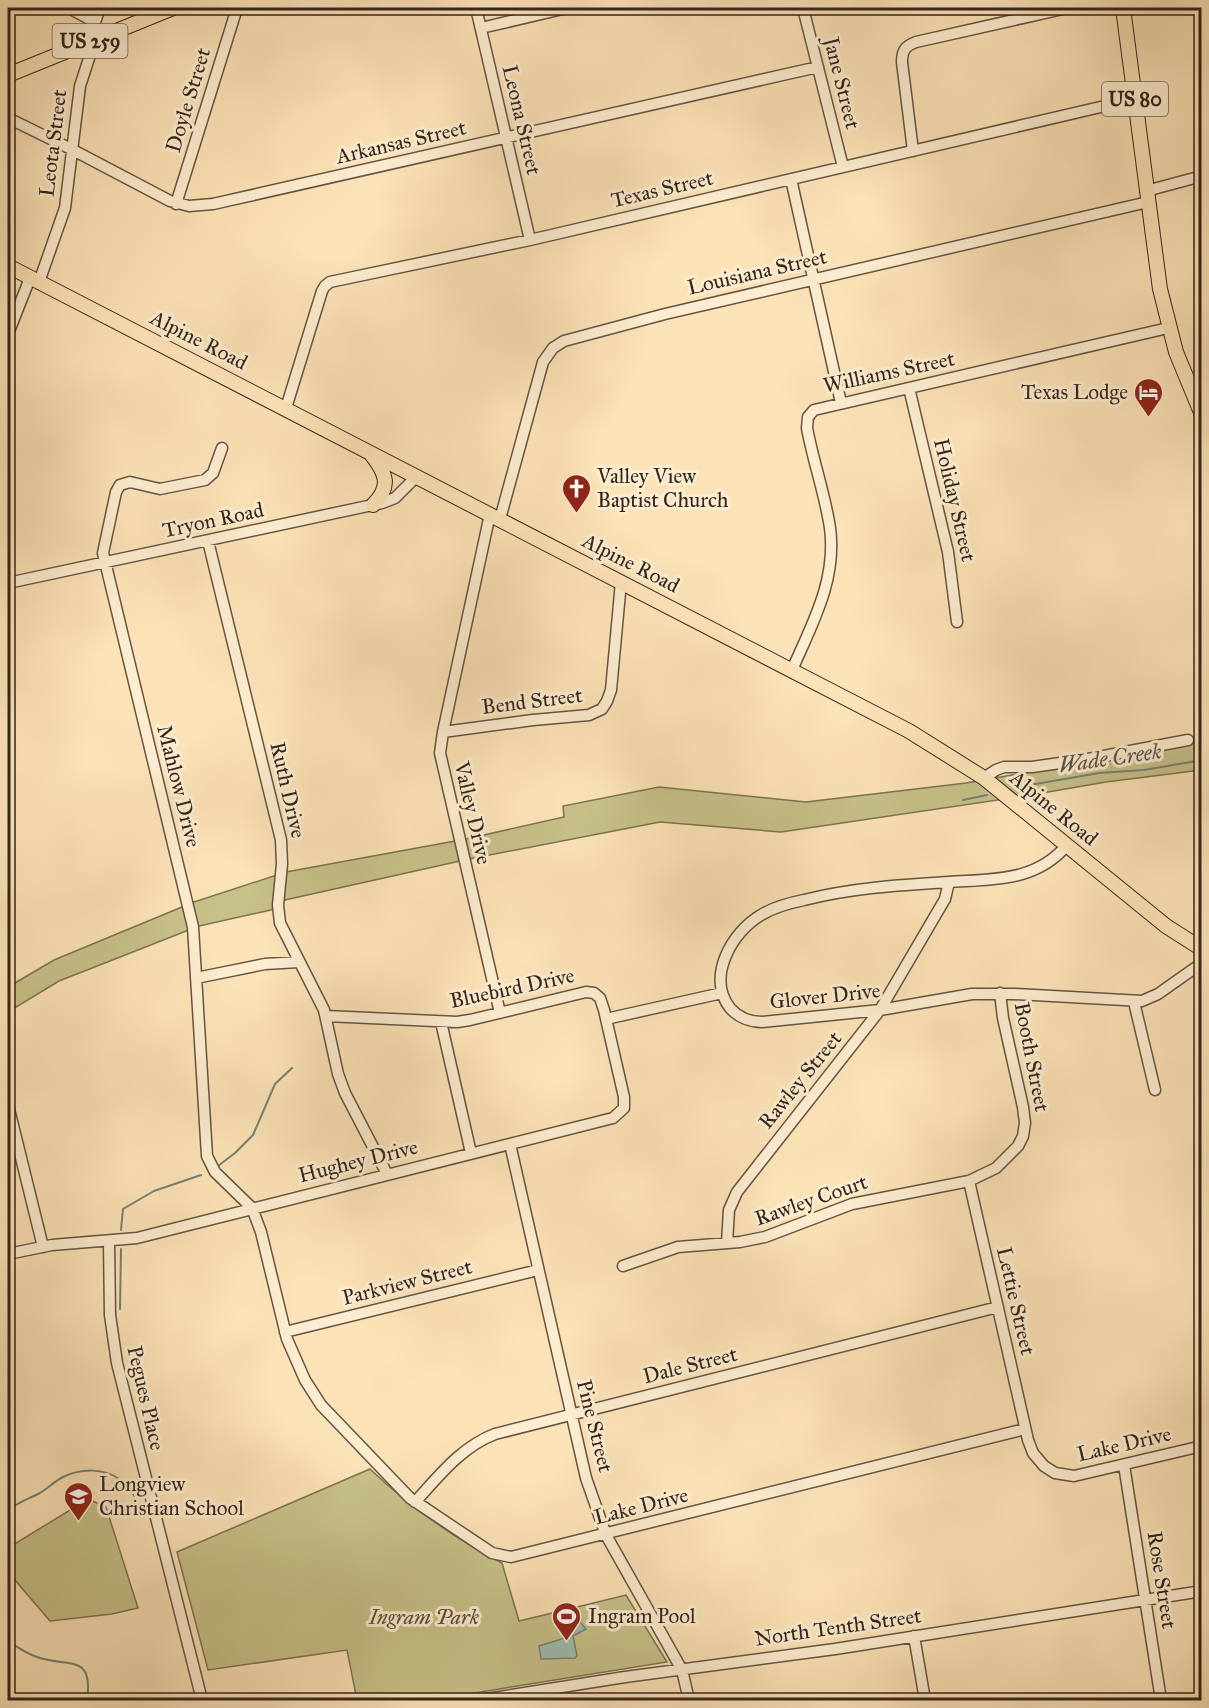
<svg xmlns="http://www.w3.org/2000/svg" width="1209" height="1708" font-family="'IM FELL Great Primer',serif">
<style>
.green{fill:#c7c189;stroke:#7c7352;stroke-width:1.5}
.water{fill:#9fbeb1;stroke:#738175;stroke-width:1.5}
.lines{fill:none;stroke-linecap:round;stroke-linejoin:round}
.stream{stroke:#738175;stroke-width:2}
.minor-casing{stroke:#645443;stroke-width:13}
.major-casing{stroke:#32251c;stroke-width:16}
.minor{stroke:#fdedd0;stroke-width:10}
.major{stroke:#fce3b7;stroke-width:14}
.labels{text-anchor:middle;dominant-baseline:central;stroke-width:6;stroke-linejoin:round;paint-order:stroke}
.shield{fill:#fdedd0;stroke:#6f6152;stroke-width:1.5}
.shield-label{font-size:20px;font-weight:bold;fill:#32251c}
.street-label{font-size:21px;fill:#32251c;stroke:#fdedd0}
.poi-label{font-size:21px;fill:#32251c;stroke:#fdedd0;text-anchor:start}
.park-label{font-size:21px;font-style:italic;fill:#574c37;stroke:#fdedd0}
.water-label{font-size:22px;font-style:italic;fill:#535349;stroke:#fdedd0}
</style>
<rect width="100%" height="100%" fill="#fce3b7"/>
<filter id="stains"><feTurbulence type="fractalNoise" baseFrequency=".00333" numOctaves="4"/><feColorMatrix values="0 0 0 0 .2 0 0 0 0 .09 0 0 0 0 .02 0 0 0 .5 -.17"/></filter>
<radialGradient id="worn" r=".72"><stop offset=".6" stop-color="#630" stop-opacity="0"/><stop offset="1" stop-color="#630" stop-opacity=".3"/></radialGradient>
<path class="green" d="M1201,742V770L1106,782L1025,796L781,832L660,822L469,859L285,900L271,910L199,926L59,981L8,1012V987L54,960L194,902L286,872L466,839L564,817L563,806L659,787L806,802L966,783Z
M370,1469C411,1508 452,1537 502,1563L519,1621L626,1595L667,1662L431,1700H357L347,1650L208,1670L177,1552Z
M88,1499L106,1507L138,1608L112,1614L50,1621L8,1572V1548Z"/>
<path class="water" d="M570,1619L580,1622L586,1629L573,1636L577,1656L575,1658L541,1659L539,1646L568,1637Z"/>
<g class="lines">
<path class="stream" d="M1024,786L1099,773L1144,770L1202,760
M963,800L987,795
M218,1166L235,1153L253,1135L275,1084L292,1068
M121,1230L123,1209L154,1191L201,1175
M120,1309L121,1249
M8,1511C17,1502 29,1499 40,1493C48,1488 55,1481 63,1477C82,1468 104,1468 121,1480C127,1484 132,1493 136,1498H142
M8,1641C17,1647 27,1654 37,1657C67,1668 94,1652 87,1700"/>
<defs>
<path id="minor" d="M69,8L95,22
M476,8L530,240
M803,8L843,167
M481,28L567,8
M8,118L71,149L170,201L189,206L213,204L818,67
M913,151L902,62C902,51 905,46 916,42L1067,8
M791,179L841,403
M1146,191L1202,176
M176,204L237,8
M39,282L65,208L80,86L95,40V22L100,8
M8,334L30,278
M909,388L948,552L957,622
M286,408L322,291L325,286L330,282L530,240L1135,99
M222,448L213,473L205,480L160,489L130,482L120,485L116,492L103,553L193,927L207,1156L215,1172L252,1208L261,1232L287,1339L305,1380L321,1405L410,1498L492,1553L511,1557L1025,1429
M490,514L443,732L440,753L500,1013
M500,519L543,362L553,348L564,341L665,314L1148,202
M208,541L281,840L282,864L278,905L280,923L324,1010L338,1074L345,1093L387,1174
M8,583L382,503L395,498L417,476
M792,670C812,624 837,580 830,528C825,494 813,461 807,428L808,417L814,410L1168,328
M443,732L533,720L589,715L602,709L607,701L611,690L621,582
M984,778L996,770L1004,767H1032L1088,759L1188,740
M1067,845C1036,882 993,879 949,882C900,885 851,888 804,900C789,903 774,907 761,915C732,932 706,977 730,1008C738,1017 750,1022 762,1022L880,1010L972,994H1014L1142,1001L1158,994L1202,963
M196,978L265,964L299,962
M1134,1002L1155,1090
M606,1019L722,993
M441,1022L471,1153
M8,1105L43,1247
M510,1144L586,1478L606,1535L682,1670L689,1700
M969,1181L1028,1440L1033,1453L1044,1466L1055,1473L1074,1476L1202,1446
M109,1241L110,1315L117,1363L202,1700
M727,1243L729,1210L737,1192L880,1010L945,899L949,882
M8,1254L52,1245L137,1238L613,1118L624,1108V1097L604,1010L600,998L594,993L586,992L470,1020L457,1022L326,1016
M623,1266L678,1247L740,1242L765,1237L852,1204L969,1181L996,1168L1018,1146L1023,1136L1025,1123L1023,1107L1003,1018L1000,993
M285,1332L538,1270
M1124,1465L1161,1700
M415,1502C439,1476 461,1447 495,1434L998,1307
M914,1636L925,1700
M480,1700L625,1677L835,1649L1202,1591"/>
<path id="major" d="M1123,8L1160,289L1176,352L1202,415
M8,75L173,8
M8,266L909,731L984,778L1166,926L1202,949
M371,454C386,473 392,486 373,505"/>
</defs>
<use href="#minor" class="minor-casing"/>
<use href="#major" class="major-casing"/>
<use href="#minor" class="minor"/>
<use href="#major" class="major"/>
</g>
<defs>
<symbol id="hotel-pin" viewBox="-11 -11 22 30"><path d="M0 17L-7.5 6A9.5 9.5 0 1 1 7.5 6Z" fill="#8f2418" stroke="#fdedd0"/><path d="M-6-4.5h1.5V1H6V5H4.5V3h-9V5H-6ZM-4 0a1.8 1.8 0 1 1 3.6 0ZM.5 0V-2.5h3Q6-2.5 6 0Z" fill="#fff"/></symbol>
<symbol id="church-pin" viewBox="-11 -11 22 30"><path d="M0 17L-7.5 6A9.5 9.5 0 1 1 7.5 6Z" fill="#8f2418" stroke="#fdedd0"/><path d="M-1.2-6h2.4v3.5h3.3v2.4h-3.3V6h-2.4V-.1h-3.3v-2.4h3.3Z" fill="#fff"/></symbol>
<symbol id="school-pin" viewBox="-11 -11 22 30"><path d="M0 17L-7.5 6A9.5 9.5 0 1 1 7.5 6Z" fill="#8f2418" stroke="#fdedd0"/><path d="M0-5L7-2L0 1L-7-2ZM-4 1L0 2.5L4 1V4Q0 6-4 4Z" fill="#fff"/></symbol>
<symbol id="stadium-pin" viewBox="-11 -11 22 30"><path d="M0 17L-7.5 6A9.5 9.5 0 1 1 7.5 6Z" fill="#8f2418" stroke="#fdedd0"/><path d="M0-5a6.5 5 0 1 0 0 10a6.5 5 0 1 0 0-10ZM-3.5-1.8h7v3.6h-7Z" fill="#fff"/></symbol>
</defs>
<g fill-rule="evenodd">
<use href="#hotel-pin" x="1132" y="376" width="33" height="45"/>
<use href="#church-pin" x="560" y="472" width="33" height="45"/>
<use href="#school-pin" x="62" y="1480" width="33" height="45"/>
<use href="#stadium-pin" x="550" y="1600" width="33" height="45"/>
</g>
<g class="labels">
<g class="shield">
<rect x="52.5" y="24" width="75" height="34" rx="4.5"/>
<rect x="1102" y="82" width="66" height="34" rx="4.5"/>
</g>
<g class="shield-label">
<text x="90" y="41">US 259</text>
<text x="1135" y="99">US 80</text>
</g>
<g class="street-label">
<text transform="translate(842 83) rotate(76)">Jane Street</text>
<text transform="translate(188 100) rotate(-73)">Doyle Street</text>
<text transform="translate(522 120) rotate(77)">Leona Street</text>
<text transform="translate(401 142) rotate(-13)">Arkansas Street</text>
<text transform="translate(53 143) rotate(-83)">Leota Street</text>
<text transform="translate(662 189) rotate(-13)">Texas Street</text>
<text transform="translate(757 272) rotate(-13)">Louisiana Street</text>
<text transform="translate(199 340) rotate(27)">Alpine Road</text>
<text transform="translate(889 372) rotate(-12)">Williams Street</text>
<text transform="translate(955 500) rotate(77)">Holiday Street</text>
<text transform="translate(213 520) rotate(-12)">Tryon Road</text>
<text transform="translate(631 563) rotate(27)">Alpine Road</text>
<text transform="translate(532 701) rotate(-7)">Bend Street</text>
<text transform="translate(179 786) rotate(76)">Mahlow Drive</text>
<text transform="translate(288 790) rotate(77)">Ruth Drive</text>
<text transform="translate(1054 808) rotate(39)">Alpine Road</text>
<text transform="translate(473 813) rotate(77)">Valley Drive</text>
<text transform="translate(512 988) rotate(-12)">Bluebird Drive</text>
<text transform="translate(825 996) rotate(-6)">Glover Drive</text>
<text transform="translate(1032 1057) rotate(79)">Booth Street</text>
<text transform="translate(800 1080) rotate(-51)">Rawley Street</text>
<text transform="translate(358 1161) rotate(-14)">Hughey Drive</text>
<text transform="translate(811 1200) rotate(-19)">Rawley Court</text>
<text transform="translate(407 1282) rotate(-14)">Parkview Street</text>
<text transform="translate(1016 1301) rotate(77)">Lettie Street</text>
<text transform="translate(690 1365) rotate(-14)">Dale Street</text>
<text transform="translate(146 1398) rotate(77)">Pegues Place</text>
<text transform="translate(595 1426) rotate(76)">Pine Street</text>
<text transform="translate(1124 1444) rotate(-13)">Lake Drive</text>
<text transform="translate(641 1506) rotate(-14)">Lake Drive</text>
<text transform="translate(1162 1580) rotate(81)">Rose Street</text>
<text transform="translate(838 1627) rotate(-8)">North Tenth Street</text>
</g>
<g class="poi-label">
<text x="1128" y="392" text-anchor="end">Texas Lodge</text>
<text x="597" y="476">Valley View<tspan x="597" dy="24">Baptist Church</tspan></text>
<text x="99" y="1484">Longview<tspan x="99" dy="24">Christian School</tspan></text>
<text x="588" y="1616">Ingram Pool</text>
</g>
<g class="park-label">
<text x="424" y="1617">Ingram Park</text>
</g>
<g class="water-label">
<text transform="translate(1110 758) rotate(-8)">Wade Creek</text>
</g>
</g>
<rect width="1209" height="1708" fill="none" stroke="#fce3b7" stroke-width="30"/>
<rect x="9" y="9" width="1191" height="1690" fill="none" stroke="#32251c" stroke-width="3"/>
<rect x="15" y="15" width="1179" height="1678" fill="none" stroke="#32251c" stroke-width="1.5"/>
<rect width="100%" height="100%" filter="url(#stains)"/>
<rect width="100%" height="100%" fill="url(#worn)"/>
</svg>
